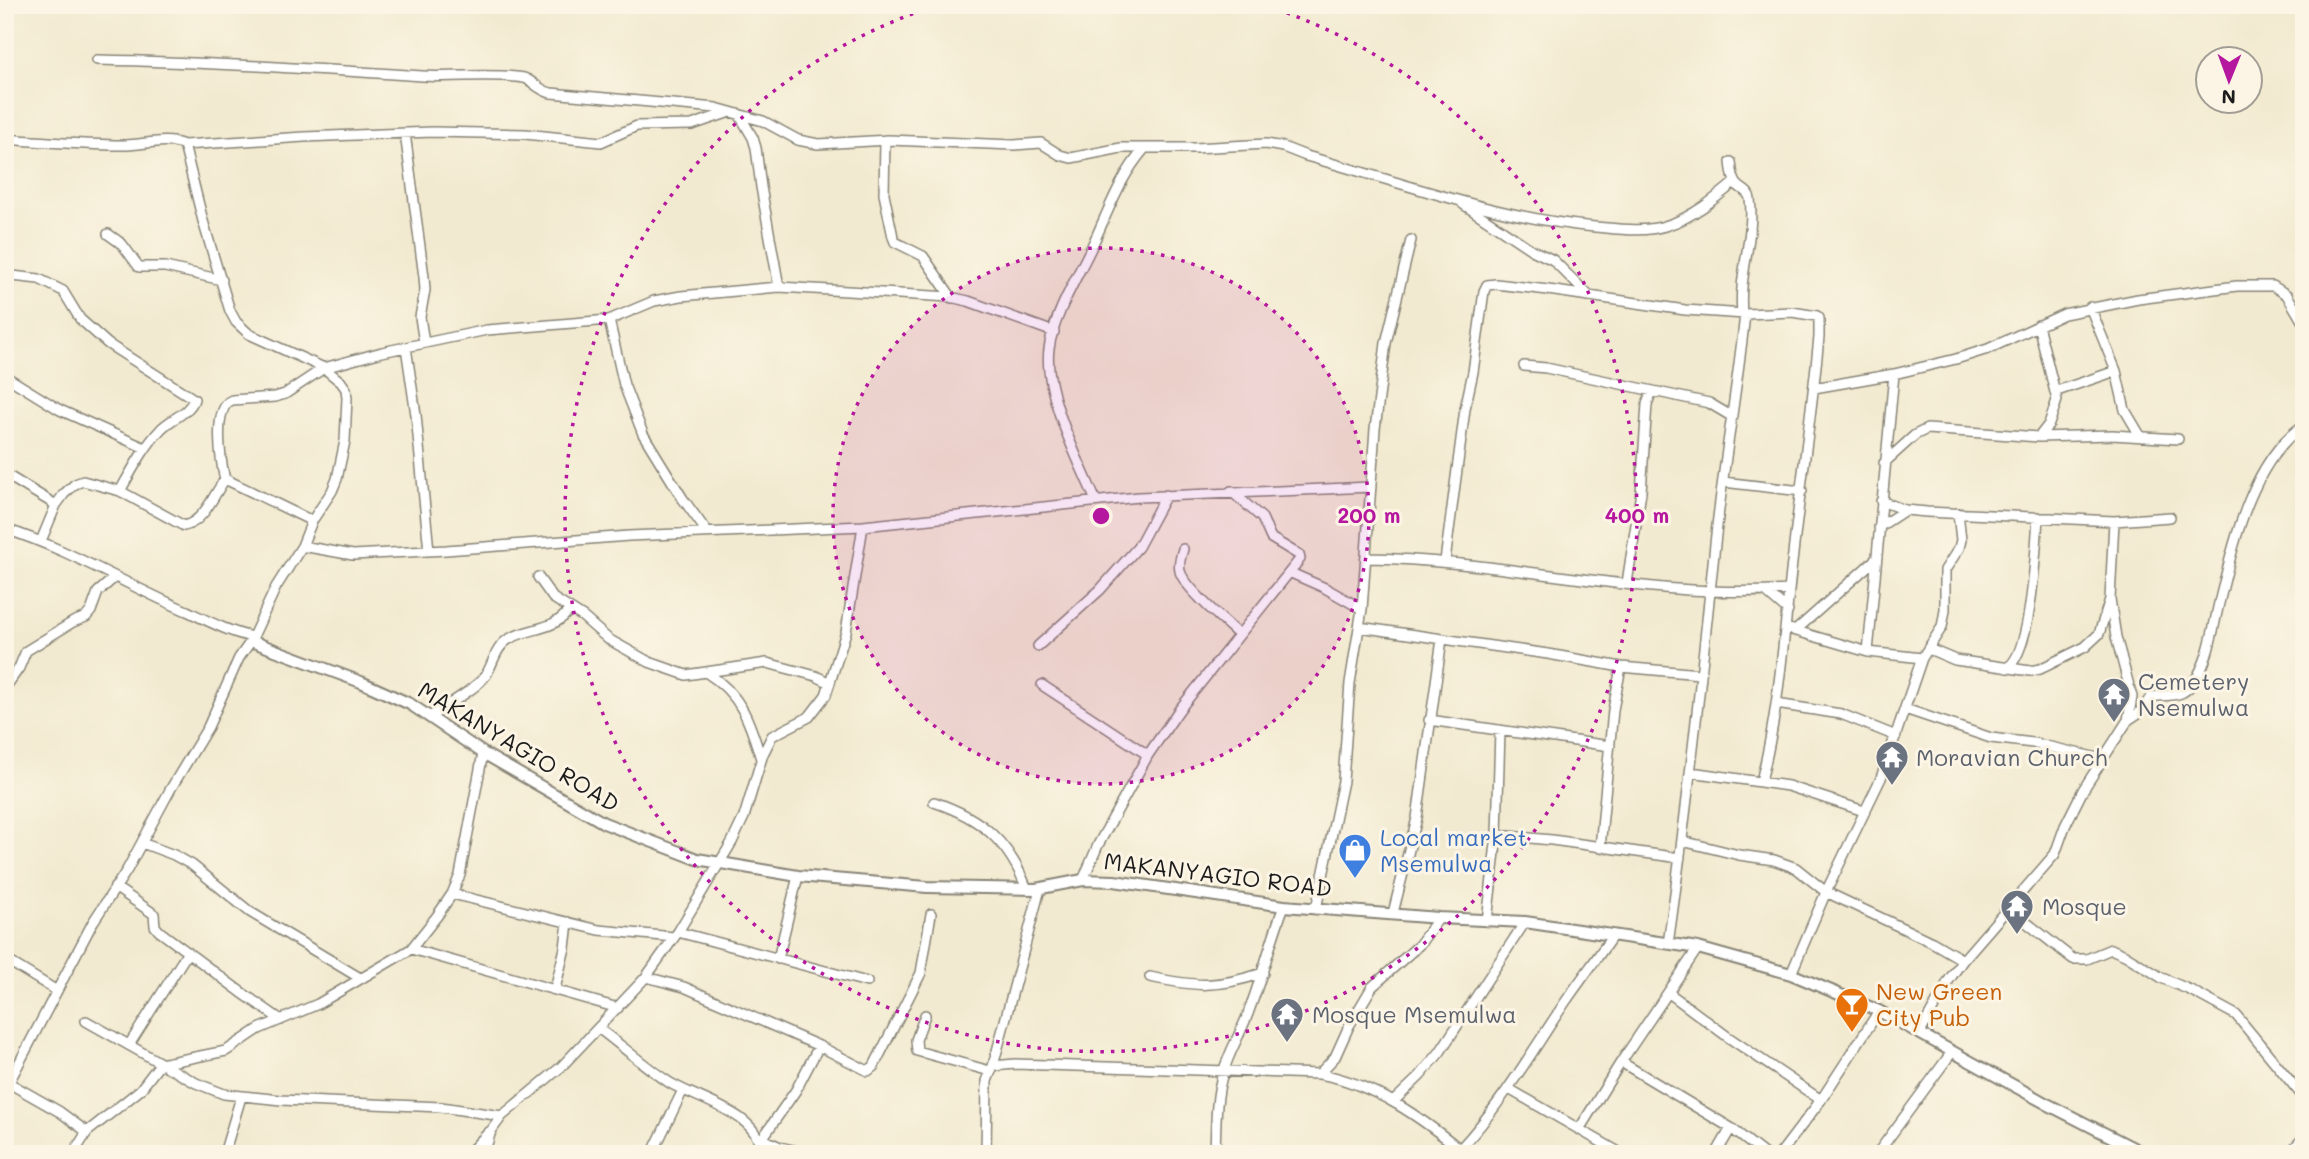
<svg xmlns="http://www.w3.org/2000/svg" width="2309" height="1159" font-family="Mali,sans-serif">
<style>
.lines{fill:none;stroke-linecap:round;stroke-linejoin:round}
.minor-casing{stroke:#878376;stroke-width:12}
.tertiary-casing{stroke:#878376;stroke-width:14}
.minor{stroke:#fff;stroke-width:9}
.tertiary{stroke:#fff;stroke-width:10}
.ring{fill:none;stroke:#b5179e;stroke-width:3.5;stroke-dasharray:3.5 7}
.labels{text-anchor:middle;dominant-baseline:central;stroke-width:6;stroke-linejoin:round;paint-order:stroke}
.worship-label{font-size:23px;fill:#5b616d;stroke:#fcf5e5;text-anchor:start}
.street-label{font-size:23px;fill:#1c1c1c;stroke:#fcf5e5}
.shop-label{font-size:23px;fill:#366cbe;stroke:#fcf5e5;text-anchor:start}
.food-label{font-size:23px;fill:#c56008;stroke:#fcf5e5;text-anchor:start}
.centre{fill:#b5179e;stroke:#fcf5e5;stroke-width:3.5}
.ring-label{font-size:21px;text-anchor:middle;font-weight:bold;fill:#b5179e;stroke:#fcf5e5;stroke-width:6;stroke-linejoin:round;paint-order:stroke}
</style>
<rect width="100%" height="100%" fill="#fcf5e5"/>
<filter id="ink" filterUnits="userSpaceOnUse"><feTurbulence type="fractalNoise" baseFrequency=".0143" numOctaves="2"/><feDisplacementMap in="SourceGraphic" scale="14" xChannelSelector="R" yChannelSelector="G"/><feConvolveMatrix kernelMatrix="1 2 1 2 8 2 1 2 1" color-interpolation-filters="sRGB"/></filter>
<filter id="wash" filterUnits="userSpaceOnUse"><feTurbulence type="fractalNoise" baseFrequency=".00686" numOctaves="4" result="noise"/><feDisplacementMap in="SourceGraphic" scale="28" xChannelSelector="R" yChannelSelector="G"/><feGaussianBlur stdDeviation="1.57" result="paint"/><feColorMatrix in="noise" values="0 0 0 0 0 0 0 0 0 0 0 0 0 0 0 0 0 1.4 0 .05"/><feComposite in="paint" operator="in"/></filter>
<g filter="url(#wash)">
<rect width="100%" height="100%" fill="#f2ead0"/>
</g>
<g filter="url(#ink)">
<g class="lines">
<defs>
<path id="minor" d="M97,60C206,62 314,69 423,76C456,78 491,73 524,78C532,80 538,90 551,93L716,108L763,121L798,140L818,144L889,140L1014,145L1041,143L1060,155L1071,158L1121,148H1195L1266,144L1283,147L1306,156C1401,182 1496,218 1595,227C1618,229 1645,233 1668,225C1693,217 1716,198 1735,182
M739,114L753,138L756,148L761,187L779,287
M405,133L424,277L425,290L420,317L424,343
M5,139C45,142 85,145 125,145C144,145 166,137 184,145L203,221L230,311L236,322L249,334L324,368L341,382L346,389L347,398L345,441L337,479L332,491L312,521L302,546L276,587L251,641L239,658L208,727L170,790L127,870L93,922L5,1090
M885,140L884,194L893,237L895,242L923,256L952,298
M184,145L304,137L433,132L525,134L601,142L637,126L692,125L730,112
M1731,162C1732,169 1732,177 1736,183C1740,190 1749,190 1750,199C1755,235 1738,275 1742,313
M1463,204L1532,250L1553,260L1588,295
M108,234L122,244L139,267H165L222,280
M5,278L12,276L39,279L63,291L80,319L108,344L194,399C190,413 170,419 161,429C144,447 132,470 120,491
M2090,307L2116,371L2125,410L2141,437
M609,320L624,385L643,434L683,499L707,532
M2038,325L2057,400L2049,424L2039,437
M406,347L416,415L429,551
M1524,366L1546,368L1709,403L1731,416
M5,376L60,410L145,448
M1814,388L1894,374L1956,359L1988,349L2064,314L2138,299L2237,286H2273L2287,295L2304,324
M2057,391L2116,371
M1884,463L1915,435L1927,429L2039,437L2112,435L2178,439
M5,474L56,505
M225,480C221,463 212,408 232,400L275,397L285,394L324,368L382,352L487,330L609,320L654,301L681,296L779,287L950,297L968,301L1054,332
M1723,482L1802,491
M1096,501C1079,461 1043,392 1049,349C1053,316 1078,276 1092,246C1109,210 1119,178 1145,148
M1881,501L1905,510L1927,512L2114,521L2170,517
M1879,527L1905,510
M5,529C69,549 126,585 187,611C208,621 229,632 252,637
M41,541L56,505L64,494L75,484L83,481L120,491L184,526C203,522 213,497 223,482L227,480L312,521
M302,546L353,555L446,550L629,536L863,526L1139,497L1371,487
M1183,549C1181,556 1178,563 1180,571C1183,586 1226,623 1239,635
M1367,558C1508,560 1648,600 1789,590
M1445,561L1465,409L1473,372L1484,291L1487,285L1496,284L1548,290L1685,310L1745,314L1792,312L1817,316L1819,318V337C1812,410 1801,482 1793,554C1784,630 1780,707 1761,781
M1291,573L1325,588L1362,609
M538,577L553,598L583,617L608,639L649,662L686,675L767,663L816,676L830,683
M1627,583L1641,492L1647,404L1652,391
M1766,592L1788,611
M1359,627L1548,654L1621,667L1700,674
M1786,628L1868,652L1922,658
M1795,631L1877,558
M1038,646L1100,590L1138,547L1166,495
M1929,649L1955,660L2030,671L2040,669L2085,647L2099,634L2110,599L2114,521
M1868,652L1894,374
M2006,668C2032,657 2036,545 2038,517
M707,673C741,694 750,722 761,759
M1042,685L1148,755
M5,688L19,668L26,651L73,622L86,617L91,611L98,592L115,577
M1776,704L1841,714L1896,736
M1905,709L1991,738L2033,743L2102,759
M430,717C446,705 475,690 486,675C493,664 496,646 509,639C530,627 555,631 570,609
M1429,720L1610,746
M2128,720L2140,712L2151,697C2161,695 2174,697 2183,692C2208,677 2213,626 2220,599C2234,542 2252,460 2304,425
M1691,772L1788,786L1864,811
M934,802C982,818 1009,842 1027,889
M1497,835L1552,840L1680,858
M1682,841L1739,855L1774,860L1796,868L1826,892L1932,942L1963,960
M142,843L174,855L192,865L250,912L360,978
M1600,848L1613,710L1621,667
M1083,880L1098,845L1148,755L1179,710L1300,559L1299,555L1271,538L1262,518L1231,491
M115,887L154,914L155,926L159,931L241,992L281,1020
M452,894L599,930L674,937
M2008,908L2073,959H2087L2111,949L2125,955L2162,978L2192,991L2236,1015L2304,1098
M1316,909L1343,781L1350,683L1362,609L1375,429L1386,343L1411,240
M1393,913L1417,818L1442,639
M1487,921L1497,835L1500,730
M678,932L867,982
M1668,944C1687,811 1701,678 1715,544C1723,467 1737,391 1745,314
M411,949L618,1008
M5,959L57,991
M778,959L798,876
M1791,974L1826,892L1881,778L1922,658L1942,627L1945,610V570L1959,548L1961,540L1958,513
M646,977L684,987L819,1046L868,1071L874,1066L921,973L931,914
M1150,977C1196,987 1218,988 1263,973
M555,989L565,948L568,922
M1669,993L1728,1037L1821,1100
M925,1015L916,1040L917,1051L990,1071
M86,1021L196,1083L224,1094L281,1100L441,1107L502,1116
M598,1028C621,1045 643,1065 667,1081C693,1099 764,1113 760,1154
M1920,1033L1949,980L1963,960L2055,854L2065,826L2083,790L2128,720L2132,697L2116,637L2110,599
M129,1045L188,952
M1621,1062L1731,1128L1764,1154
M993,1066L1040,889
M1319,1074L1335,1057L1349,1026L1372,987L1419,945L1439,918
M9,1083L60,1112L87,1132
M1509,1089L1622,1154
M1393,1102L1420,1076L1440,1052L1525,922
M1580,1128L1621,1062L1698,948
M759,1137L780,1147L810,1154
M762,1139L796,1090L819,1046
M1460,1149C1502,1104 1532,1051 1566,1001C1582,978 1598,957 1613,935
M73,1154L87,1132L140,1090L160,1064L226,1051L259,1029L318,1004L411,949L437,916L452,894L460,875L483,753
M224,1154L241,1097
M468,1154L489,1132
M484,1154L491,1131L502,1116L561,1067L646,977L678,932L732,842L744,817L763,754L772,736L809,717L826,695L846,632L863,526
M652,1154L683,1090
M986,1154L987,1081L993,1066L1015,1064L1319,1074C1374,1083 1423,1119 1466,1154
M1215,1154C1216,1128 1215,1098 1223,1073C1229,1051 1243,1030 1250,1008C1263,974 1271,940 1284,906
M1716,1154L1731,1128
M1780,1154L1821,1100L1879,1011
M1877,1154L1952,1052
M2289,1154L2304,1137"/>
<path id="tertiary" d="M251,641L361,682L410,704L483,753L604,823L697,859L798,876L927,887L1036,889L1083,880L1114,881L1284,906L1439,918L1525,922L1698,948L1791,974L1879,1011L2047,1104L2145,1154"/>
</defs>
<use href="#minor" class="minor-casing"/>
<use href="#tertiary" class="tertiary-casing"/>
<use href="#minor" class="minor"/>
<use href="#tertiary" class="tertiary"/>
</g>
</g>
<circle cx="1101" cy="516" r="268" fill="#b5179e" fill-opacity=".12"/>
<g class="ring">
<circle cx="1101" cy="516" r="268"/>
<path d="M1267 6A536 536 0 1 1 935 6"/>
</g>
<defs>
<symbol id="temple-pin" viewBox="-11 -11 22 30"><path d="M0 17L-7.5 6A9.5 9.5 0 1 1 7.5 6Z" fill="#6b7280" stroke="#fcf5e5"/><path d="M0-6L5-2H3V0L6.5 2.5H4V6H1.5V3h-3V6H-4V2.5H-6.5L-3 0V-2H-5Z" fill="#fff"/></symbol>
<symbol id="shop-pin" viewBox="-11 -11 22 30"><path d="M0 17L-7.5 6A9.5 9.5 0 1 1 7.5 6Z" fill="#3f7fe0" stroke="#fcf5e5"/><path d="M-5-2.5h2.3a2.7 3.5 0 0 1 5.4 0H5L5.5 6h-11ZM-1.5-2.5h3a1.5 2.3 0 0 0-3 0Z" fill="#fff"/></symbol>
<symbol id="bar-pin" viewBox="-11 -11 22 30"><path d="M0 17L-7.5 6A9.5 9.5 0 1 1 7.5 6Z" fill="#e8710a" stroke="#fcf5e5"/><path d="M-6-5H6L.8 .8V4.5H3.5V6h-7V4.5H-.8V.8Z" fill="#fff"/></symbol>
</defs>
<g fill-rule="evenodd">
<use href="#temple-pin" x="2095" y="675" width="38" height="52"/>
<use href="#temple-pin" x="1873" y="738" width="38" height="52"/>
<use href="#shop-pin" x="1336" y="831" width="38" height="52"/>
<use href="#temple-pin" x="1998" y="887" width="38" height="52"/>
<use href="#bar-pin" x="1833" y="985" width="38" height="52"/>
<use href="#temple-pin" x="1268" y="995" width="38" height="52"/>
</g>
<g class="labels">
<g class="worship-label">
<text x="2138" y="681">Cemetery<tspan x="2138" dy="26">Nsemulwa</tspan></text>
<text x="1916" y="757">Moravian Church</text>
<text x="2042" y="906">Mosque</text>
<text x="1312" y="1014">Mosque Msemulwa</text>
</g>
<g class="street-label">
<text transform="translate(519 746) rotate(31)">MAKANYAGIO ROAD</text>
<text transform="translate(1218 874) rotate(7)">MAKANYAGIO ROAD</text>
</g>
<g class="shop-label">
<text x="1380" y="837">Local market<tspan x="1380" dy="26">Msemulwa</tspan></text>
</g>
<g class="food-label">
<text x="1876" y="991">New Green<tspan x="1876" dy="26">City Pub</tspan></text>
</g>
</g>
<circle cx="1101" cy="516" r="10" class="centre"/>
<g class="ring-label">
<text x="1369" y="523">200 m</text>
<text x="1637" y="523">400 m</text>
</g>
<rect width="2309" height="1159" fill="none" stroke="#fcf5e5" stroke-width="28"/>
<g transform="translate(2229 80) rotate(181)"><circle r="33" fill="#fcf5e5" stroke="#a29e95" stroke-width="2"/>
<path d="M0-5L12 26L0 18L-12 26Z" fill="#b5179e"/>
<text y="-10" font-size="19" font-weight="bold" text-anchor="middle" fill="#1c1c1c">N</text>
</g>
</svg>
